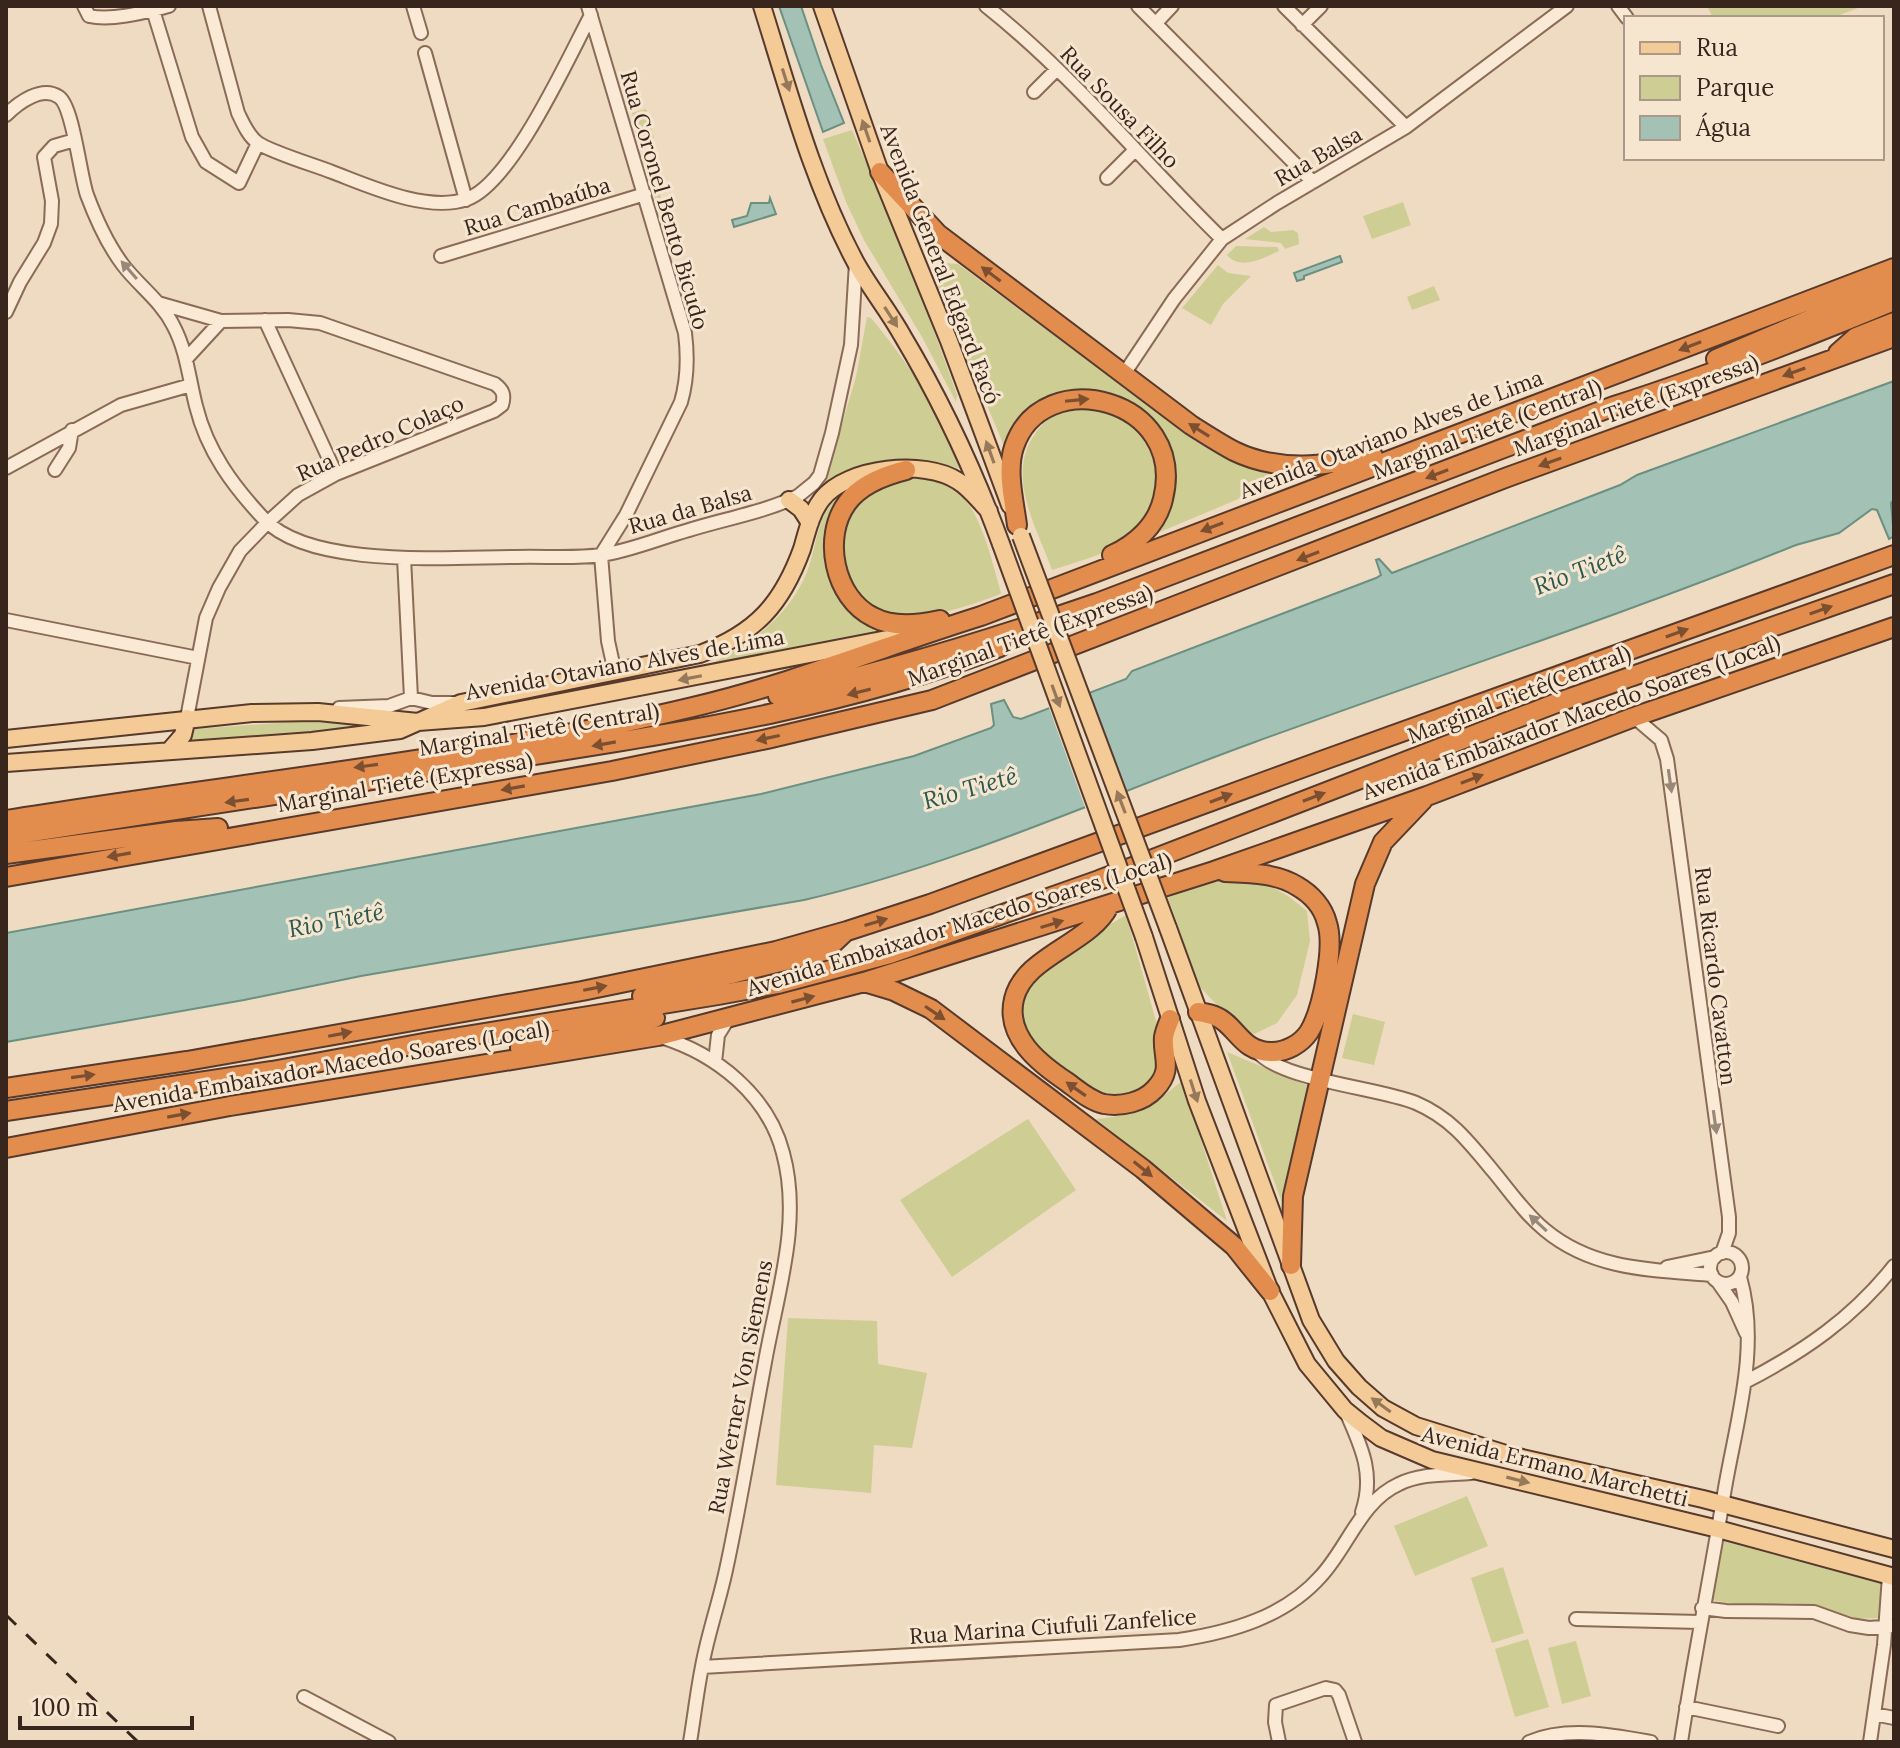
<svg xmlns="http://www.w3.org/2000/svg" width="1900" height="1748" font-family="Lora,serif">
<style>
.green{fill:#cecd94}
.water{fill:#a3c1b5;stroke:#6a9081;stroke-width:2}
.pier{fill:#efdbc1}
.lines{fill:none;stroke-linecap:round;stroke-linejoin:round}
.minor-casing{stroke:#896b58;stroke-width:16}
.major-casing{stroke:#573a2c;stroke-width:20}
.highway-casing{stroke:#573a2c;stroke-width:22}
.minor{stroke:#fae9d4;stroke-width:12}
.major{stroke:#f4ca97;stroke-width:16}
.highway{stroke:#e28d4e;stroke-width:18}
.rail{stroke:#38261d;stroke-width:3;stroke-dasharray:14 14;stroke-linecap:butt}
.major-bridge-casing{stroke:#573a2c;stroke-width:20;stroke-linecap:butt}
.major-bridge{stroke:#f4ca97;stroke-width:16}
.oneway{fill:#96785a}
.oneway2{fill:#998878}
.oneway3{fill:#7c4f31}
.labels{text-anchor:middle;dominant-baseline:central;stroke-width:6;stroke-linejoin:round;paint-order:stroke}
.street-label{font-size:22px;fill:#38261d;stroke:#f6e6d0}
.water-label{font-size:24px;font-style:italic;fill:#2b5950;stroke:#f6e6d0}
</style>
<rect width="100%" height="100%" fill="#efdbc1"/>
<path class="green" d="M1707,6H1863L1832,18H1713Z
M646,109L654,138L640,142L632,113Z
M852,130L907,256L957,395L956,402L922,337L864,240L846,202L823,139Z
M658,188L676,252L671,253L653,190Z
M1403,202L1411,225L1372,239L1363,216Z
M1264,227L1271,232L1293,230L1298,233L1299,244L1285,249L1281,243L1245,239Z
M1236,246L1277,247L1279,251C1263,258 1241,271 1227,255Z
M943,263L958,264L1194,440L1215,453L1259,469L1293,476L1160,532L1157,530C1177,504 1175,477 1162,448C1158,439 1155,428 1149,420C1121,387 1079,383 1043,405C1026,416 1013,425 1007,445L1004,446L937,285L936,268Z
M1218,265L1228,273L1251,276L1223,304L1211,325L1182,308Z
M1434,286L1440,300L1412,310L1407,297Z
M867,317L871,318C908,363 943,413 962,469L918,459L894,462L827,484L825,481L856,377Z
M1093,407C1109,411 1126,416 1138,427C1168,455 1165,512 1132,537C1109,554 1079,561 1052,570C1037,528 1005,476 1035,434C1052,410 1065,410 1093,407Z
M910,479C924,479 939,479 952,487C980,504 992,562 1001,593L998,595C972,605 922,622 895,615C842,601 823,536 865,498C877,487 894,483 910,479Z
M836,498L838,499C820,524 819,563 836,588C848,605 871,615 876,636L710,667L709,665C751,643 788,618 807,572C817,546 816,519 836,498Z
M290,722L379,724V728L283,739L191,740L190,733L195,729Z
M1200,882L1265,883L1288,896L1307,911L1310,941L1297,995L1277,1023L1254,1034L1234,1023L1200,987L1168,898Z
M1126,915L1162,1042L1160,1059L1154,1076L1143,1090L1125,1098H1105L1029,1048L1019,1026L1020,992L1046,962Z
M1353,1014L1385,1022L1374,1065L1342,1058Z
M1227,1052L1309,1086L1282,1203Z
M1182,1081L1227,1221L1096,1119C1134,1116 1153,1105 1182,1081Z
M1028,1119L1076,1190L952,1277L900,1200Z
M788,1318L877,1321L878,1364L927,1373L912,1448L874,1445L871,1493L776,1485Z
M1467,1496L1488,1546L1415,1576L1394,1526Z
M1724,1541L1882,1584L1885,1595L1879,1618L1851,1619L1815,1605L1788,1603L1749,1606L1712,1600Z
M1503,1567L1524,1633L1492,1643L1471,1578Z
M1528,1639L1549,1707L1515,1717L1495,1649Z
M1576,1641L1591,1696L1562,1704L1548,1648Z"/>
<path class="water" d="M779,6H801L821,65L844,123L823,132Z
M770,198L776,214L734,227L732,220L747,216L751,203H769Z
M1340,256L1342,262L1304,276V279L1297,281L1294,273Z
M1894,381V499L1891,503L1894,536L1889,539L1877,510L1872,509L1839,533L1796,545C1618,617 1435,676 1255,742C1106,796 959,864 804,900L361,976L244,1000L6,1042V933L761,794L914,756L991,728L994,725L991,704L1004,700L1013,717L1021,719L1126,679L1132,671L1376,578L1381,575L1376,560L1379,559L1392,573L1620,485L1637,475Z"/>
<path class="pier" d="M1088,689L1127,795L1086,810L1048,705Z"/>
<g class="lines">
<defs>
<path id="minor" d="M84,6L89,16C113,21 145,12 169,6
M209,6L238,113C243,123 248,136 258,143C271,152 314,165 332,172C369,186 427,213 467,199C512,183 568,58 591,15
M413,6L421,33
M588,6L685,333C688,357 688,378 681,402L626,515L601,555L608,641L615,673
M986,6C1073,75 1143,162 1222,239
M1138,6L1313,182
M1284,6L1406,127
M1618,6L1627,18
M153,10L192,137L206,162L239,183L258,143
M1156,23L1172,6
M1302,25L1321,6
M425,53L466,200
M1034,92L1056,70
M6,115C18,103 42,85 59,97C73,106 80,175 87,195C96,219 107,244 123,265C139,286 161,301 173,325C187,351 189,379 196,406C207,451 233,486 264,519C310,569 453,557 516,557C544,556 574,559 601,555C630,551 660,538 689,530C724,519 765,512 798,496L814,483L820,475L832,433L851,345L856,263
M1107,178L1135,150
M441,256L645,194
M158,303L221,321L288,320L320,323L495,384C503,390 505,395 502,405L494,411L336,474L298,495L267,523L240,551L219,588L206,618L187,718
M6,312L20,282L44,243L51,224L52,201L44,157L54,146L75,140
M265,320L336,474
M186,359L221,321
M1124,374L1174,299L1222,239L1277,203L1406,127L1567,6
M6,468L121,405L191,385
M55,470L69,448L72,430
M404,558L411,698
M6,620L198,658
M339,708L389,706L411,698L432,703H454
M1634,717L1661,740L1667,759L1729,1217V1233L1722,1253
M661,1037C716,1054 768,1095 783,1153C802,1222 777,1294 765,1362C752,1431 741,1501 726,1570C720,1598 711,1625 705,1652C698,1682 695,1712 690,1742
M1257,1051C1279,1080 1380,1088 1416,1103C1451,1118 1469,1142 1493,1171C1509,1190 1525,1214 1545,1230C1593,1270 1652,1270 1712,1275
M715,1062L718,1035L728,1019
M1710 1268a16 16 0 1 1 32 0a16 16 0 1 1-32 0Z
M1667,1267L1715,1257
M1718,1282L1732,1302L1746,1333
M1745,1382C1803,1352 1853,1318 1894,1266
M1346,1412C1361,1446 1375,1474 1362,1512
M1702,1608L1726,1611L1814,1612L1850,1625L1869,1628L1894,1626
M1576,1619L1700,1622
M702,1667L1179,1640C1231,1632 1285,1617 1321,1576C1348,1547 1361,1501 1399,1484C1421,1473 1448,1475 1471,1473
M304,1697L389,1742
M1686,1707L1778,1726
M1874,1714L1894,1718
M1279,1742L1275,1722L1276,1705L1326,1688L1335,1690L1339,1695L1355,1742
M1529,1742C1567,1726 1612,1735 1651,1742
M1681,1742C1694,1657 1711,1573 1725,1488C1737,1418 1760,1347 1740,1277
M1870,1742L1884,1645L1889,1576"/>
<path id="major" d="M762,6C789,92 813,183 856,263C870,288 888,310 902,335C942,402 974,470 1001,544
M822,6L880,172L949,341L1010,505
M789,500L801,509L810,523
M6,739L252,713L318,712L418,722L484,717L887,639L898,640
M170,750L183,735L187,718
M6,763L312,741L400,730L461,703L700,654C756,633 782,604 802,549C807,532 811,513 822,499C847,467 925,459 958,481C970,488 979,501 989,511
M1168,928L1311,1320L1336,1361L1359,1387L1383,1408L1416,1426L1509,1455L1703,1499L1894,1549
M1144,937L1197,1101L1270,1291L1307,1364L1345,1410L1361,1423L1381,1438L1432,1460L1718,1529L1894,1577"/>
<path id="highway" d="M880,172L938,234L1191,425C1205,434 1219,443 1234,451C1279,473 1326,466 1373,456
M1838,353L1856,337L1894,322
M1716,359L1894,284
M906,470C886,475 860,485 847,503C822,537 834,598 873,617C893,628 918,625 940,620
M1017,525C1014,501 1006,471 1014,447C1042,362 1188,398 1163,499C1157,525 1136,544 1112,555
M778,696C886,672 992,639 1097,603L1614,406C1709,376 1802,339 1894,301
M6,820C234,783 468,761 693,707C791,684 885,646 981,616L1894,268
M6,836C178,810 350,784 522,757C682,732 848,707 1000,647
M6,854L176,831L218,828
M6,877L612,771L767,739L932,700L1505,478L1894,337
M1109,906C1090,944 1024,956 1014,999C1005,1037 1040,1064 1067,1082C1078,1090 1090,1101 1104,1104C1122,1107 1143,1102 1155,1089C1174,1069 1162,1057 1164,1037C1165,1031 1168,1024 1170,1019
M864,982L894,991L931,1009L1143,1169L1234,1246L1270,1291
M642,996L825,951L844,933
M1198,1012C1204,1013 1211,1014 1217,1017C1236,1025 1242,1053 1272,1052C1286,1052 1301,1044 1309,1032C1322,1011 1335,947 1327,923C1323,907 1311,894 1297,886C1276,873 1249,873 1225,872
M520,1048L655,1018
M6,1088L187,1061L582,991L776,951L847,931L930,904L1321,761L1894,555
M6,1111L272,1071L429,1042L718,995L778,984L890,954L1099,880L1559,702L1894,584
M6,1148L230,1106L658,1036L864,982L1214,871L1427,796L1634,717L1894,627
M1291,1265L1293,1196L1365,884L1383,842L1423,800"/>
</defs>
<use href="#minor" class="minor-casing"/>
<use href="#major" class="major-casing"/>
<use href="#highway" class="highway-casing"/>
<use href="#minor" class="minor"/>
<use href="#major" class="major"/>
<use href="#highway" class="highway"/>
<path class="rail" d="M6,1615L138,1742"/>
<defs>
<path id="major-bridge" d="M1021,536L1168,928
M1001,544L1144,937"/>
</defs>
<use href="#major-bridge" class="major-bridge-casing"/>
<use href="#major-bridge" class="major-bridge"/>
</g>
<defs><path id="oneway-solid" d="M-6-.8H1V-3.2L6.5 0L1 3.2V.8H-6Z" transform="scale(2)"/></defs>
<g class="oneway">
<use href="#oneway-solid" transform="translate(786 80) rotate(72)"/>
<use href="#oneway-solid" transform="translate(866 131) rotate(-109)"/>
<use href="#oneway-solid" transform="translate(891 317) rotate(57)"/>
<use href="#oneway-solid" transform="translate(990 452) rotate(-110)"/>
<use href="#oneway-solid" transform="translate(690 678) rotate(169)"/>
<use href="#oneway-solid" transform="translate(1056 696) rotate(70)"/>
<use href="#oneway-solid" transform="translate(1121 802) rotate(-111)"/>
<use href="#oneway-solid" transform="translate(1194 1091) rotate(72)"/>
<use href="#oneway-solid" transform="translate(1381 1405) rotate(-144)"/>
<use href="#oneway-solid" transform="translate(1518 1480) rotate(14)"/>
</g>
<g class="oneway2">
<use href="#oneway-solid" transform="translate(129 270) rotate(-131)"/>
<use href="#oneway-solid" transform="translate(1670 781) rotate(82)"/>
<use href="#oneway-solid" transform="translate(1715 1122) rotate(82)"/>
<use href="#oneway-solid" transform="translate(1538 1223) rotate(-137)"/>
</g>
<g class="oneway3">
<use href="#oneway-solid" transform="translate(991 274) rotate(-143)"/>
<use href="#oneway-solid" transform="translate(1690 346) rotate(159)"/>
<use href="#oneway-solid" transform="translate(1794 372) rotate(160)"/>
<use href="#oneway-solid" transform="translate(1077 400) rotate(-6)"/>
<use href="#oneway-solid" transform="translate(1199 430) rotate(-148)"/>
<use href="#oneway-solid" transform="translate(1550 462) rotate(160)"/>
<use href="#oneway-solid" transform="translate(1437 474) rotate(159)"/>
<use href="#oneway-solid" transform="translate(1212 527) rotate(159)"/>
<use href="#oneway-solid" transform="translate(1308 556) rotate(159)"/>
<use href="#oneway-solid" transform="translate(1821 610) rotate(-19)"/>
<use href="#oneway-solid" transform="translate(1677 633) rotate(-20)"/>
<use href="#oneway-solid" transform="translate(859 692) rotate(166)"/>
<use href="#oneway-solid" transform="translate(768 738) rotate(168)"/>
<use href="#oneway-solid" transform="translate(604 744) rotate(170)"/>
<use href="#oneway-solid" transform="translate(366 766) rotate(172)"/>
<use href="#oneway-solid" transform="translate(1472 779) rotate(-21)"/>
<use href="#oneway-solid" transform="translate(513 788) rotate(170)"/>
<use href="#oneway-solid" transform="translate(1314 797) rotate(-21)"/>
<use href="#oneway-solid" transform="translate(1221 798) rotate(-21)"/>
<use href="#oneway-solid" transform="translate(237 801) rotate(172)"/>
<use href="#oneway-solid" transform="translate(119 855) rotate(170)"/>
<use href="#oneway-solid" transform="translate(876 922) rotate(-17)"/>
<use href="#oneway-solid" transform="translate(1052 924) rotate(-17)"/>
<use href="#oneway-solid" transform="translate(595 988) rotate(-11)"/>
<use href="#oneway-solid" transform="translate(803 999) rotate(-15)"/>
<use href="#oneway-solid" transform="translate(935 1013) rotate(34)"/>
<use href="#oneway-solid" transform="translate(340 1034) rotate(-11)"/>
<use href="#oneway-solid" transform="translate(83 1076) rotate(-8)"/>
<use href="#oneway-solid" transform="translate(1076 1089) rotate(-145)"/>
<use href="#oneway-solid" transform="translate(179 1115) rotate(-10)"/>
<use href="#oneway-solid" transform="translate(1143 1169) rotate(39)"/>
</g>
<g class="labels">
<g class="street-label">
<text transform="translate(1120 107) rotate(46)">Rua Sousa Filho</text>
<text transform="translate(1318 156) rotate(-30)">Rua Balsa</text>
<text transform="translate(665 200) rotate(74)">Rua Coronel Bento Bicudo</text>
<text transform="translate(537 206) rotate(-17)">Rua Cambaúba</text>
<text transform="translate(941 264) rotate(69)">Avenida General Edgard Facó</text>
<text transform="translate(1636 405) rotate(-20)">Marginal Tietê (Expressa)</text>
<text transform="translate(1487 429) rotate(-21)">Marginal Tietê (Central)</text>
<text transform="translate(1391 434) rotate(-21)">Avenida Otaviano Alves de Lima</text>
<text transform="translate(380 438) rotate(-24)">Rua Pedro Colaço</text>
<text transform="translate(690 509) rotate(-16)">Rua da Balsa</text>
<text transform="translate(1030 635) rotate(-20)">Marginal Tietê (Expressa)</text>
<text transform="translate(625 664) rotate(-10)">Avenida Otaviano Alves de Lima</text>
<text transform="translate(1519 694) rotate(-21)">Marginal Tietê(Central)</text>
<text transform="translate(1571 717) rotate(-20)">Avenida Embaixador Macedo Soares (Local)</text>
<text transform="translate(539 729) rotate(-9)">Marginal Tietê (Central)</text>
<text transform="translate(405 782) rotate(-10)">Marginal Tietê (Expressa)</text>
<text transform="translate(959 924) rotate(-17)">Avenida Embaixador Macedo Soares (Local)</text>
<text transform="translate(1716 976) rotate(83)">Rua Ricardo Cavatton</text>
<text transform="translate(331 1066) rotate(-10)">Avenida Embaixador Macedo Soares (Local)</text>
<text transform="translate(740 1387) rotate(-79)">Rua Werner Von Siemens</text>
<text transform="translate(1555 1466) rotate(14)">Avenida Ermano Marchetti</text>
<text transform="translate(1053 1626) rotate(-4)">Rua Marina Ciufuli Zanfelice</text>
</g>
<g class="water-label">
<text transform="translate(1580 570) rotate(-21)">Rio Tietê</text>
<text transform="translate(970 788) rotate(-16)">Rio Tietê</text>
<text transform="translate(336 920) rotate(-11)">Rio Tietê</text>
</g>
</g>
<rect width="1900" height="1748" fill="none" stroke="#38261d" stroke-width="16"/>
<rect x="1624" y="16" width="260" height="144" fill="#f6e6d0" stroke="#aa9988" stroke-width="2"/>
<rect x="1640" y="42" width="40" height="12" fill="#f4ca97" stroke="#aa9988" stroke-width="2"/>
<text x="1696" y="56" font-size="24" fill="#38261d">Rua</text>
<rect x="1640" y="76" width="40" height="24" fill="#cecd94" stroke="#aa9988" stroke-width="2"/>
<text x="1696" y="96" font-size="24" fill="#38261d">Parque</text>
<rect x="1640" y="116" width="40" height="24" fill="#a3c1b5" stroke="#aa9988" stroke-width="2"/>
<text x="1696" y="136" font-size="24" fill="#38261d">Água</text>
<path d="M20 1716v12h172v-12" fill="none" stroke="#38261d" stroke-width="4"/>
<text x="32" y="1716" font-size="24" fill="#38261d" stroke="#f6e6d0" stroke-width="6" paint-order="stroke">100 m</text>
</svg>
